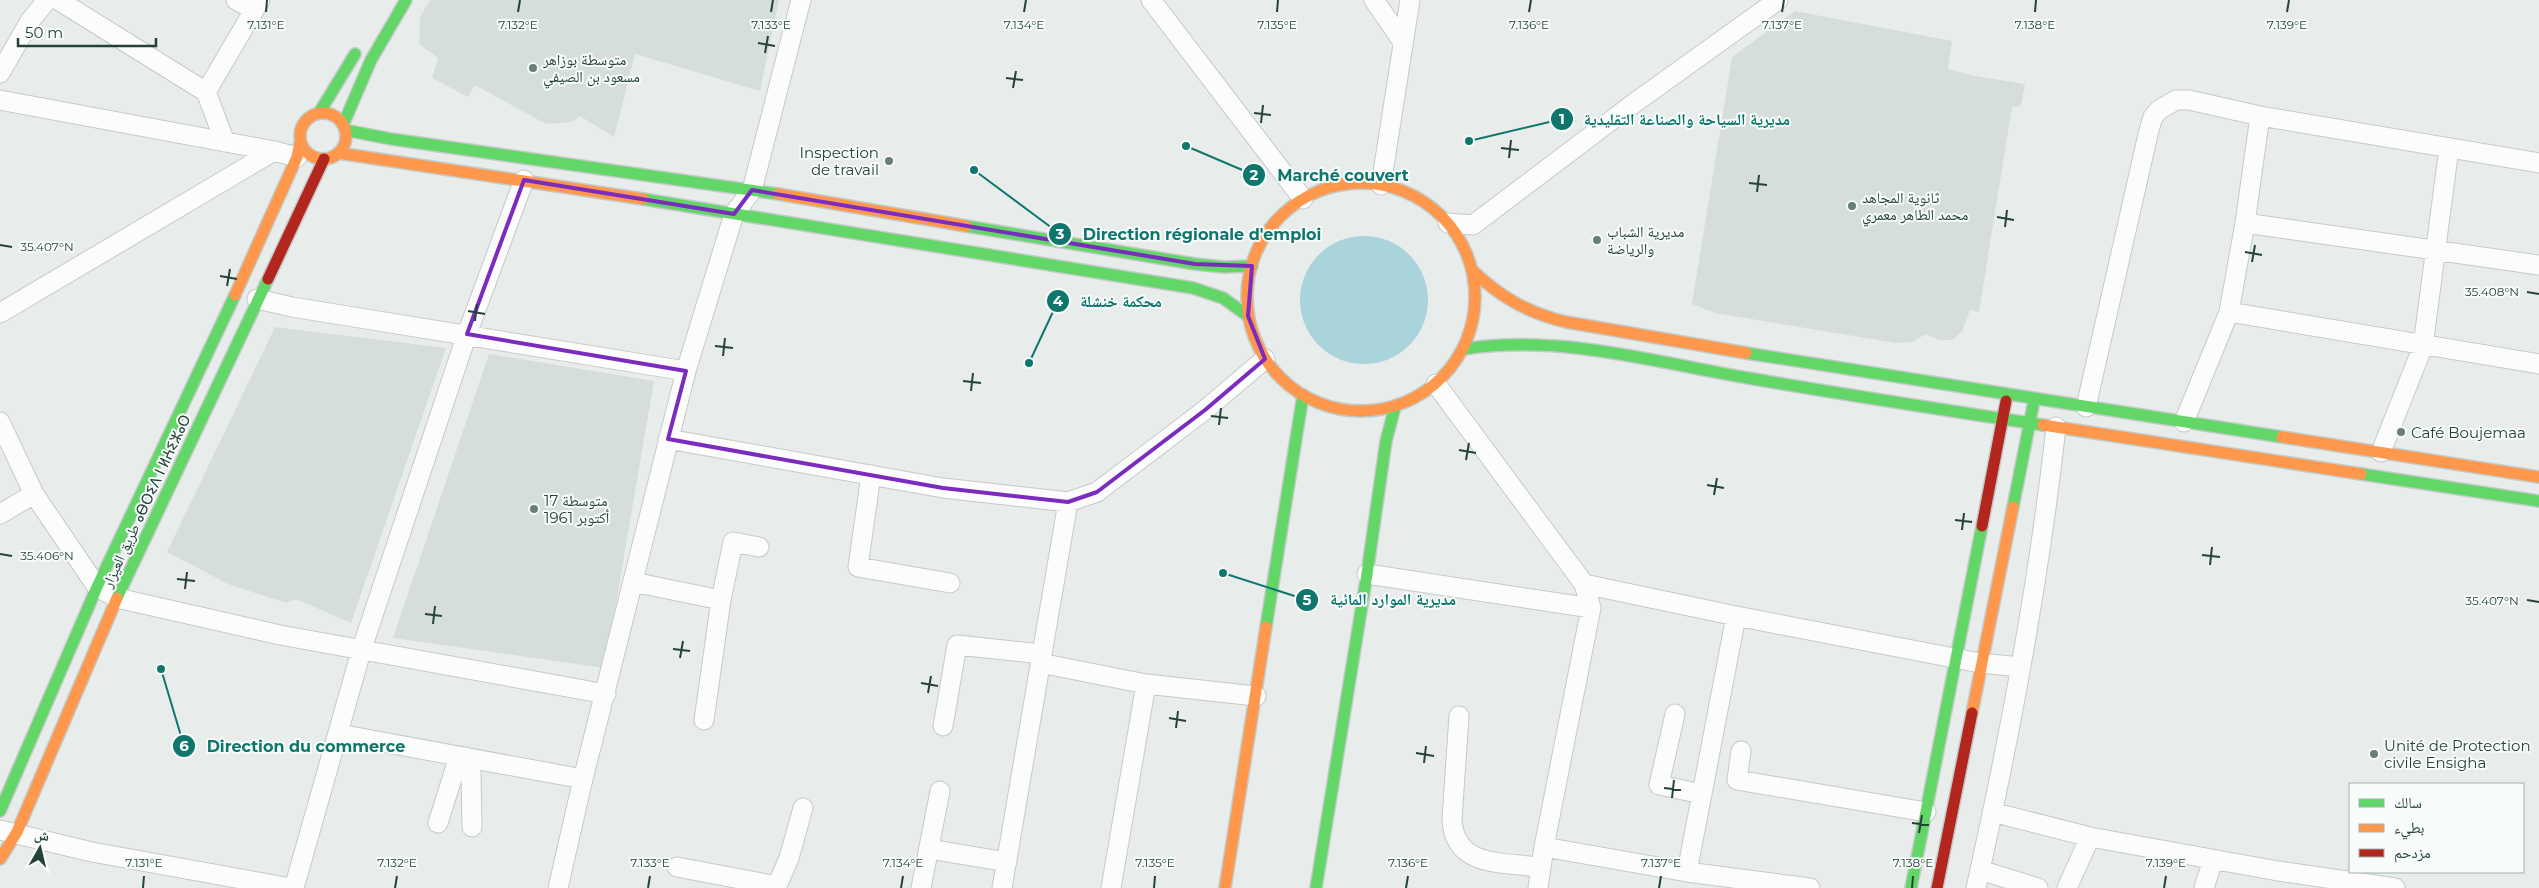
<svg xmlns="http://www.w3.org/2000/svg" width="2539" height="888" font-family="Montserrat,'Noto Naskh Arabic','Noto Sans Tifinagh',sans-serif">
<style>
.built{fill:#d6dedb}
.water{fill:#a9d4db}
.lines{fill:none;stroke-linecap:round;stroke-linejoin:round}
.street-casing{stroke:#c5cac8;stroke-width:21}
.fast-casing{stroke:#c3cbc8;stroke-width:14}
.slow-casing{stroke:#c3cbc8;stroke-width:14}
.jam-casing{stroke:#c3cbc8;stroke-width:14}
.street{stroke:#fcfcfc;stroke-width:19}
.fast{stroke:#63d668;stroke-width:11}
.slow{stroke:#ff974d;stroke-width:11}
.jam{stroke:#b3261e;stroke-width:11}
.marked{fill:none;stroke:#7b2cbf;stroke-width:4;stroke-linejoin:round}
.ticks{fill:none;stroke:#24423a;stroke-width:2}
.poi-dot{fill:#697e78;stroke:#f7fbf9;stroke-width:2}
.labels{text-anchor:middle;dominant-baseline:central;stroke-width:4;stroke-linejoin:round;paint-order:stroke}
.poi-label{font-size:15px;fill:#24423a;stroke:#f7fbf9;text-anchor:start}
.street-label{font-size:15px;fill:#24423a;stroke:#f7fbf9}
.ticks-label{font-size:12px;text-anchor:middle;fill:#24423a;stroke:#f7fbf9;stroke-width:4;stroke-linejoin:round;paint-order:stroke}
.leader{fill:none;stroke:#0f766e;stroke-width:2}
.callout-dot{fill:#0f766e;stroke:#f7fbf9;stroke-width:2}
.mark-label{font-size:15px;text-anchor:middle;font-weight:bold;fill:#fff}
.callout-label{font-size:16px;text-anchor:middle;font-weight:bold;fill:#0f766e;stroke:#f7fbf9;stroke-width:4;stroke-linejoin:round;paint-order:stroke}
</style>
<rect width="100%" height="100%" fill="#e8edeb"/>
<path class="built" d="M430,0H779L760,91L635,54L614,137L580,116L572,122L546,124L475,85L468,97L432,78L438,58L419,44L420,17Z
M1795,11L1952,41L1948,69L1975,76L2025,84L2021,106L2012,107L1979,312L1970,310L1962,332L1952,340H1939L1926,334L1912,342L1896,343L1715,313L1692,304L1732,57Z
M275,327L446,348L351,623L296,599L286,603L228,584L167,552Z
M489,354L654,381L605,668L393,638Z"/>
<path class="water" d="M1300 300a64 64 0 1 1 128 0a64 64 0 1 1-128 0Z"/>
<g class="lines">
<defs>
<path id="street" d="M58,0L206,92L225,142
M236,0L254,10
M1151,0L1303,199
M1374,0L1403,42
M0,73L30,21L47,0
M206,92L260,0
M0,100L274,151
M1381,185L1410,0
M1448,223L1473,225L1633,104L1778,0
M2245,223L2539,265
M257,299L292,307L686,371
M2229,312L2539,364
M0,313L274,151L297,157
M1436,384L1584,584
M2086,407L2149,130L2153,117L2159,110L2176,100H2189L2260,116L2539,163
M0,422L34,494L97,587L117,598L280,635L606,694
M2184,422L2229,312L2245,223L2260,116
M668,439L943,488L1068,502L1097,492L1205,410L1265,359
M2381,452L2423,346L2449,148
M871,475L858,567L950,583
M0,514L34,494
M1367,574L1591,608L1584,584L1736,616L1980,663L2020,667
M633,582L721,600L733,542L759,547
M1040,663L1146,684L1256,696
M1675,714L1659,785L1702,794
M1459,716L1452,819C1454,868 1503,862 1539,867
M704,720L721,600
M943,726L957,645L1042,654
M339,734L583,779
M1741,751L1737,780L1926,812
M463,770L471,772L472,827
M1992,812L2090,837L2278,871L2395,888
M438,823L455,769L463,770L466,757
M0,830L92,852L291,888
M1544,847L1591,608
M929,849L1007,862
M677,867L777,886
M1980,870L2038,888
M1687,872L1736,616
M294,888L362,648L467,334L524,180
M558,888L583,779L686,371L734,214L752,190L801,0
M776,888L789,858L803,808
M921,888L940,791
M1002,888L1068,502
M1111,888L1146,684
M1538,888L1544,847L1687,872L1810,888
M1976,888C2010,736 2039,582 2056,427
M2067,888L2090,837
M2204,888L2213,860"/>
<path id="fast" d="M319,113L355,54
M343,125L371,60L406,0
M345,130L391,139L778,194
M643,199L1193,288L1223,298L1248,316
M966,226L1195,264L1224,267L1252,266
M1464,349C1559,334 1655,362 1748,378C1846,395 1944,410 2043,425
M1746,353L2282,437
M2361,474L2539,501
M2013,507L2033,406
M117,598L268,279
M1266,627L1303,395
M0,811L97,587L235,295
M1316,888L1367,574L1386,441L1395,407
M1911,888L1982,526"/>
<path id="slow" d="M300 136a23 23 0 1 1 46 0a23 23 0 1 1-46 0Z
M338,153L643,199
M1247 297a114 114 0 1 1 228 0a114 114 0 1 1-228 0Z
M778,194L966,226
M1472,270C1500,297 1528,313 1566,322L1746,353
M235,295L297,157L300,143
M2043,425L2361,474
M2282,437L2539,477
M1972,713L2013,507
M0,859L17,832L117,598
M1225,888L1266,627"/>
<path id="jam" d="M268,279L324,159
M1982,526L2006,401
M1937,888L1972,713"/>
</defs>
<use href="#street" class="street-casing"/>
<use href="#fast" class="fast-casing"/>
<use href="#slow" class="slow-casing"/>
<use href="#jam" class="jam-casing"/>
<use href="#street" class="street"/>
<use href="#fast" class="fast"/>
<use href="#slow" class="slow"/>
<use href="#jam" class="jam"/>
</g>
<path class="marked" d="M524,180L734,214L752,190L1195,264L1252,266L1248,316L1265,359L1205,410L1097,492L1068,502L943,488L668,439L686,371L467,334Z"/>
<path class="ticks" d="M266,12L267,0M518,12L520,0M771,12L773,0M1024,12L1026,0M1277,12L1278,0M1529,12L1531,0M1782,12L1784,0M2035,12L2036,0M2287,12L2289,0M758,43L775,46M765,53L768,36M1006,78L1023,80M1013,88L1016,71M1254,113L1271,115M1261,123L1263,105M1501,148L1519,150M1509,158L1511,140M1749,183L1767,185M1757,192L1759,175M1997,217L2014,220M2005,227L2007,210M0,245L12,247M2245,252L2262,255M2252,262L2255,245M220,276L237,279M227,286L230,269M2527,292L2539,294M468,311L485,314M475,321L477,304M715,346L733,348M723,356L725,338M963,381L981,383M971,391L973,373M1211,416L1228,418M1219,425L1221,408M1459,450L1476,453M1466,460L1469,443M1707,485L1724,488M1714,495L1717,478M1955,520L1972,522M1962,530L1964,513M0,554L12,556M2202,555L2220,557M2210,565L2212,547M177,579L195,581M185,589L187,572M2527,600L2539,602M425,614L442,616M433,624L435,606M673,649L690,651M680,658L683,641M921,683L938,686M928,693L931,676M1169,718L1186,721M1176,728L1178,711M1416,753L1434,756M1424,763L1426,746M1664,788L1681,790M1672,798L1674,780M1912,823L1929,825M1919,833L1922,815M143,888L144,876M395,888L397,876M648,888L650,876M901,888L903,876M1154,888L1155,876M1406,888L1408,876M1659,888L1661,876M1912,888L1913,876M2164,888L2166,876"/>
<g class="poi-dot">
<circle cx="533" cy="68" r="5"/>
<circle cx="889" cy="161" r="5"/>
<circle cx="1852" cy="206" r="5"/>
<circle cx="1597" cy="240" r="5"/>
<circle cx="2401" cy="432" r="5"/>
<circle cx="534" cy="509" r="5"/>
<circle cx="2374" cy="754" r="5"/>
</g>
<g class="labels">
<g class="poi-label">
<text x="543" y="59">متوسطة بوزاهر<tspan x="543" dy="17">مسعود بن الصيفي</tspan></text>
<text x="879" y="152" text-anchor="end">Inspection<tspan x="879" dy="17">de travail</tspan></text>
<text x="1862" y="197">ثانوية المجاهد<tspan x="1862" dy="17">محمد الطاهر معمري</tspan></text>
<text x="1607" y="231">مديرية الشباب<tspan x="1607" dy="17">والرياضة</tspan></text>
<text x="2411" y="432">Café Boujemaa</text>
<text x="544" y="500">متوسطة 17<tspan x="544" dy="17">أكتوبر 1961</tspan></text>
<text x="2384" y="745">Unité de Protection<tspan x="2384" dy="17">civile Ensigha</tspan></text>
</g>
<g class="street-label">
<text transform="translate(146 501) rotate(-65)">طريق العيزار ⴰⴱⵔⵉⴷ ⵏ ⵍⵄⵉⵣⴰⵔ</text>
</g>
</g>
<g class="ticks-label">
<text x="266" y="29">7.131°E</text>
<text x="518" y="29">7.132°E</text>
<text x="771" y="29">7.133°E</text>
<text x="1024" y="29">7.134°E</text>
<text x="1277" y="29">7.135°E</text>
<text x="1529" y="29">7.136°E</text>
<text x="1782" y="29">7.137°E</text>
<text x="2035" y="29">7.138°E</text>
<text x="2287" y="29">7.139°E</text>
<text x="47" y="251">35.407°N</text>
<text x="2492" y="296">35.408°N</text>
<text x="47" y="560">35.406°N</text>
<text x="2492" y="605">35.407°N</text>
<text x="144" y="867">7.131°E</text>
<text x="397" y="867">7.132°E</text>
<text x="650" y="867">7.133°E</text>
<text x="903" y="867">7.134°E</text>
<text x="1155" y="867">7.135°E</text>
<text x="1408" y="867">7.136°E</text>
<text x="1661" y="867">7.137°E</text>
<text x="1913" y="867">7.138°E</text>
<text x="2166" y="867">7.139°E</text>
</g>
<path class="leader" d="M1469 141L1562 119M1186 146L1254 175M974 170L1060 234M1029 363L1058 301M1223 573L1307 600M161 669L184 746"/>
<g class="callout-dot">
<circle cx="1469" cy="141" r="5"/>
<circle cx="1186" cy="146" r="5"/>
<circle cx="974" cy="170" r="5"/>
<circle cx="1029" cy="363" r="5"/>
<circle cx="1223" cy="573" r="5"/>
<circle cx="161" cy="669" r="5"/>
<circle cx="1562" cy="119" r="12"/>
<circle cx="1254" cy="175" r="12"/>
<circle cx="1060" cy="234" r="12"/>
<circle cx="1058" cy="301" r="12"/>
<circle cx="1307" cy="600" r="12"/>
<circle cx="184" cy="746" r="12"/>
</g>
<g class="mark-label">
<text x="1562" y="124">1</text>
<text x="1254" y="180">2</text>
<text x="1060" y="239">3</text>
<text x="1058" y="306">4</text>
<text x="1307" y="605">5</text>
<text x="184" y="751">6</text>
</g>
<g class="callout-label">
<text x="1687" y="125">مديرية السياحة والصناعة التقليدية</text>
<text x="1343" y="181">Marché couvert</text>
<text x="1202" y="240">Direction régionale d'emploi</text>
<text x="1121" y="307">محكمة خنشلة</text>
<text x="1393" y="605">مديرية الموارد المائية</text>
<text x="306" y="752">Direction du commerce</text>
</g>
<rect x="2349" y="783" width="175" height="90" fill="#f7fbf9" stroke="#a3b1ad"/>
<rect x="2359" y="799" width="25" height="8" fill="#63d668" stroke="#a3b1ad"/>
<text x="2394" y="808" font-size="15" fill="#24423a">سالك</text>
<rect x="2359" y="824" width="25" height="8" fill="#ff974d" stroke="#a3b1ad"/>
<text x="2394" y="833" font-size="15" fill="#24423a">بطيء</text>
<rect x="2359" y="849" width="25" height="8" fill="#b3261e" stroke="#a3b1ad"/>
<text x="2394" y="858" font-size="15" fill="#24423a">مزدحم</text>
<g transform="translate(40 848) rotate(8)" stroke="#f7fbf9" stroke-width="4" paint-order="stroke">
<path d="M0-4L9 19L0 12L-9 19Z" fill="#24423a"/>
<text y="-8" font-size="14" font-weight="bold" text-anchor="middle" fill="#24423a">ش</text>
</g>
<path d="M18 38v8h138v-8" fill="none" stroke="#24423a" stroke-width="2.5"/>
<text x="25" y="38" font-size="15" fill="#24423a" stroke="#f7fbf9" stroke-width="4" paint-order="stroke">50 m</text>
</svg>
